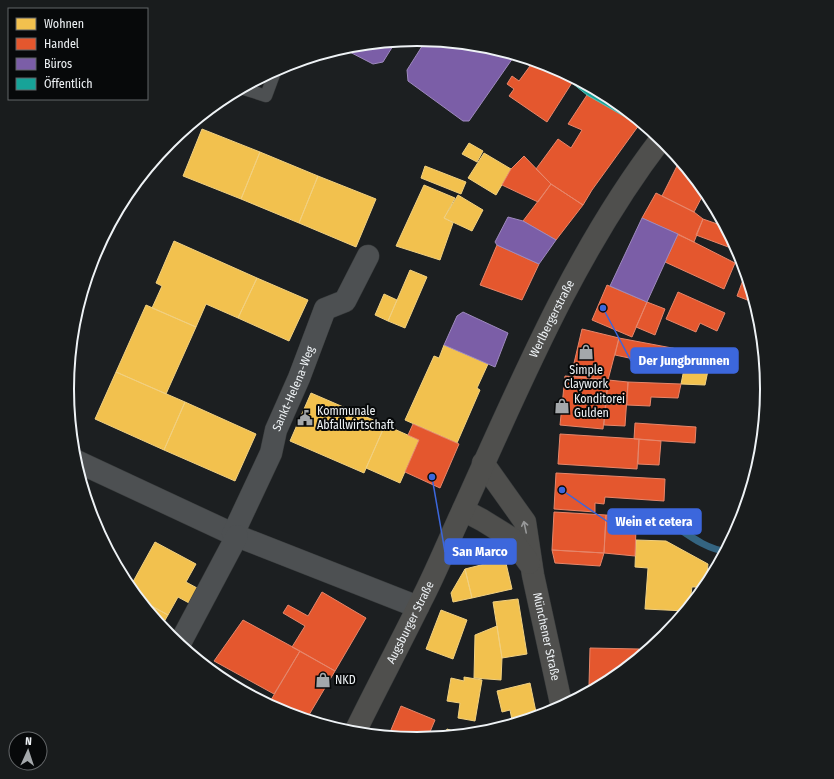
<svg xmlns="http://www.w3.org/2000/svg" width="834" height="779" font-family="'Fira Sans Condensed',sans-serif">
<style>
.homes{fill:#f2c14e;stroke:#f1d080}
.shops{fill:#e4572e;stroke:#e7866a}
.offices{fill:#7b5ea7;stroke:#9e8abe}
.public{fill:#17a398;stroke:#58bbb4}
.lines{fill:none;stroke-linecap:round;stroke-linejoin:round}
.stream{stroke:#346481;stroke-width:7}
.lane-casing{stroke:#383b3c;stroke-width:13}
.street-casing{stroke:#383b3c;stroke-width:23}
.secondary-casing{stroke:#383b3c;stroke-width:23}
.lane{stroke:#4d5052;stroke-width:12}
.street{stroke:#4d5052;stroke-width:22}
.secondary{stroke:#4f4f4d;stroke-width:22}
.oneway{stroke:#979899}
.labels{text-anchor:middle;dominant-baseline:central;stroke-width:4;stroke-linejoin:round;paint-order:stroke}
.street-label{font-size:12px;fill:#eef2f5;stroke:#07090a}
.poi-label{font-size:12px;fill:#eef2f5;stroke:#07090a;text-anchor:start}
.rim{fill:none;stroke:#eef2f5;stroke-width:2}
.leader{fill:none;stroke:#3c67dc;stroke-width:1.5}
.callout-dot{fill:#3c67dc;stroke:#07090a;stroke-width:1.5}
.callout{fill:#3c67dc;stroke:#3c67dc;stroke-width:1.5}
.callout-label{font-size:13px;text-anchor:middle;font-weight:bold;fill:#fff}
</style>
<rect width="100%" height="100%" fill="#1c1f21"/>
<path class="homes" d="M202,129L260,152L241,199L183,176Z
M469,143L483,151L477,162L462,154Z
M260,152L318,176L299,223L241,199Z
M484,153L511,169L496,195L468,178Z
M425,166L466,182L461,194L421,178Z
M318,176L376,199L356,247L299,223Z
M424,185L455,198L444,218L453,223L440,260L396,246Z
M458,195L483,210L472,231L444,218Z
M174,241L257,278L238,318L206,304L196,327L152,308L162,286L156,283Z
M410,270L427,277L405,328L388,321Z
M257,278L308,300L289,341L238,318Z
M384,294L397,300L388,321L375,315Z
M146,305L196,327L166,394L116,372Z
M444,345L488,364L477,388L480,390L457,443L405,420L434,356L439,358Z
M672,348L711,356L705,385L681,384L684,369L667,366Z
M116,372L185,402L164,450L95,419Z
M311,393L385,425L364,473L290,441Z
M185,402L256,434L235,481L164,450Z
M385,425L419,440L400,483L366,468Z
M636,540L666,541L708,564L706,587H692L689,607L686,611L645,609L648,568L635,567Z
M155,542L196,564L186,582L197,588L189,603L178,597L168,615L137,598L129,589Z
M505,559L512,589L472,598L465,569Z
M465,569L472,598L453,602L451,593Z
M137,598L168,615L161,627Z
M518,599L527,654L502,658L493,602Z
M441,610L467,620L453,659L426,649Z
M497,626L502,658L501,680L474,678L475,635Z
M464,677L482,680L475,721L458,718L460,703L447,701L451,678L464,681Z
M530,683L537,717L513,725L510,710L502,712L497,691Z
M447,729L466,735L444,737Z"/>
<path class="shops" d="M515,55L551,66L575,78L547,122L509,96L514,89L507,84L512,76L519,81L530,66L514,56Z
M587,95L639,125L592,190L583,205L551,184L536,169L558,139L571,148L582,130L568,124Z
M524,156L551,184L538,202L502,185L511,169Z
M680,160L705,191L694,212L662,196Z
M551,184L583,205L556,240L523,221Z
M656,193L694,212L703,219L694,242L642,218Z
M720,217L726,227L720,226Z
M703,219L726,227L739,251L696,235Z
M678,234L735,263L724,289L665,262Z
M497,245L539,264L522,300L480,285Z
M746,272L755,303L737,296Z
M607,285L647,302L632,337L592,320Z
M678,292L725,313L717,331L700,323L696,332L666,319Z
M647,302L665,309L655,335L636,327Z
M582,329L619,338L608,380L571,376Z
M619,338L672,348L667,366L615,355Z
M565,376L608,380L603,429L560,425Z
M608,380L628,382L625,426L604,425Z
M628,382L681,384L678,398L651,397L650,406L627,405Z
M635,423L696,427L695,443L634,439Z
M413,424L459,444L440,488L405,472L419,440L408,435Z
M560,434L639,439L637,469L558,464Z
M639,439L661,441L659,465L638,464Z
M556,473L665,479L664,501L605,497L604,504L595,503V512L554,509Z
M554,512L606,515L604,553L552,550Z
M606,515L626,516V528H636L635,556L604,553Z
M552,550L604,553L600,566L555,563Z
M322,592L366,618L335,671L292,647L305,626L283,613L288,605L308,616Z
M243,620L300,651L274,694L214,661Z
M590,648L639,649V659L612,681L599,688V685H589Z
M300,651L335,671L306,720L283,713L268,705Z
M401,706L435,720L427,739L417,740L388,737Z"/>
<path class="offices" d="M426,40L486,46L515,55L469,121H463L408,81L407,70Z
M396,41L383,62L373,64L342,48L349,46Z
M508,217L523,221L556,240L539,264L497,245L495,242Z
M642,218L678,234L647,302L610,286Z
M463,312L508,333L495,367L444,345L457,316Z"/>
<path class="public" d="M575,78L612,98L638,120L636,123L587,95L572,83Z"/>
<g class="lines">
<path class="stream" d="M681,530C694,539 710,550 726,551"/>
<defs>
<path id="lane" d="M241,88L266,96L276,69"/>
<g id="street">
<path d="M74,460L237,536L418,607"/>
<path id="s1" d="M233,534L271,453L276,430L299,378L325,309L345,301L368,256"/>
<path d="M179,645L237,536"/>
</g>
<g id="secondary">
<path id="s2" d="M483,463L525,522L533,575L562,708"/>
<path d="M463,510L482,520L511,538L529,563"/>
<path id="s3" d="M354,734C376,689 399,646 421,601C436,572 448,542 462,512C520,384 575,251 661,139"/>
</g>
</defs>
<use href="#lane" class="lane-casing"/>
<use href="#street" class="street-casing"/>
<use href="#secondary" class="secondary-casing"/>
<use href="#lane" class="lane"/>
<use href="#street" class="street"/>
<use href="#secondary" class="secondary"/>
</g>
<defs><path id="oneway-shaft" d="M-6 0H5M1.5-3L5.5 0L1.5 3" fill="none" stroke-width="1.6" stroke-linecap="round" stroke-linejoin="round"/></defs>
<use class="oneway" href="#oneway-shaft" transform="translate(525 527) rotate(-102)"/>
<defs>
<symbol id="shop-bare" viewBox="-9 -9 18 18"><path d="M-5-2.5h2.3a2.7 3.5 0 0 1 5.4 0H5L5.5 6h-11ZM-1.5-2.5h3a1.5 2.3 0 0 0-3 0Z" fill="#a4a8ab" stroke="#07090a" stroke-width="2.5" paint-order="stroke"/></symbol>
<symbol id="civic-bare" viewBox="-9 -9 18 18"><path d="M-.6-6.5H3V-4.5H.6V-3L4-1V1h2V6H-6V1h2V-1L-.6-3ZM-1.2 2.5V6h2.4V2.5Z" fill="#a4a8ab" stroke="#07090a" stroke-width="2.5" paint-order="stroke"/></symbol>
</defs>
<g fill-rule="evenodd">
<use href="#shop-bare" x="575" y="341" width="22" height="22"/>
<use href="#shop-bare" x="551" y="395" width="22" height="22"/>
<use href="#civic-bare" x="294" y="407" width="22" height="22"/>
<use href="#shop-bare" x="312" y="669" width="22" height="22"/>
</g>
<g class="labels">
<g class="street-label">
<text stroke="none"><textPath href="#s3" startOffset="460">Werlbergerstraße</textPath></text>
<text stroke="none"><textPath href="#s1" startOffset="158">Sankt-Helena-Weg</textPath></text>
<text stroke="none"><textPath href="#s3" startOffset="125">Augsburger Straße</textPath></text>
<text stroke="none"><textPath href="#s2" startOffset="189">Münchener Straße</textPath></text>
</g>
<g class="poi-label">
<text x="586" y="370" text-anchor="middle">Simple<tspan x="586" dy="14">Claywork</tspan></text>
<text x="574" y="399">Konditorei<tspan x="574" dy="14">Gulden</tspan></text>
<text x="317" y="411">Kommunale<tspan x="317" dy="14">Abfallwirtschaft</tspan></text>
<text x="335" y="680">NKD</text>
</g>
</g>
<path d="M0 0H834V779H0ZM74 389a343 343 0 1 1 686 0a343 343 0 1 1-686 0Z" fill="#191c1d" fill-rule="evenodd"/>
<path class="rim" d="M74 389a343 343 0 1 1 686 0a343 343 0 1 1-686 0Z"/>
<path class="leader" d="M603 308L631 361M562 490L608 522M432 477L445 552"/>
<g class="callout-dot">
<circle cx="603" cy="308" r="4"/>
<circle cx="562" cy="490" r="4"/>
<circle cx="432" cy="477" r="4"/>
</g>
<g class="callout">
<rect x="631" y="348" width="107" height="25" rx="4"/>
<rect x="608" y="509" width="93" height="25" rx="4"/>
<rect x="445" y="539" width="71" height="25" rx="4"/>
</g>
<g class="callout-label">
<text x="684" y="365">Der Jungbrunnen</text>
<text x="654" y="526">Wein et cetera</text>
<text x="480" y="556">San Marco</text>
</g>
<rect x="8" y="8" width="140" height="92" fill="#07090a" stroke="#636668"/>
<rect x="16" y="18" width="20" height="12" fill="#f2c14e" stroke="#636668"/>
<text x="44" y="28" font-size="12" fill="#eef2f5">Wohnen</text>
<rect x="16" y="38" width="20" height="12" fill="#e4572e" stroke="#636668"/>
<text x="44" y="48" font-size="12" fill="#eef2f5">Handel</text>
<rect x="16" y="58" width="20" height="12" fill="#7b5ea7" stroke="#636668"/>
<text x="44" y="68" font-size="12" fill="#eef2f5">Büros</text>
<rect x="16" y="78" width="20" height="12" fill="#17a398" stroke="#636668"/>
<text x="44" y="88" font-size="12" fill="#eef2f5">Öffentlich</text>
<g transform="translate(28 751) rotate(3)"><circle r="19" fill="#07090a" stroke="#636668"/>
<path d="M0-3L7 15L0 10L-7 15Z" fill="#a4a8ab"/>
<text y="-6" font-size="11" font-weight="bold" text-anchor="middle" fill="#eef2f5">N</text>
</g>
</svg>
